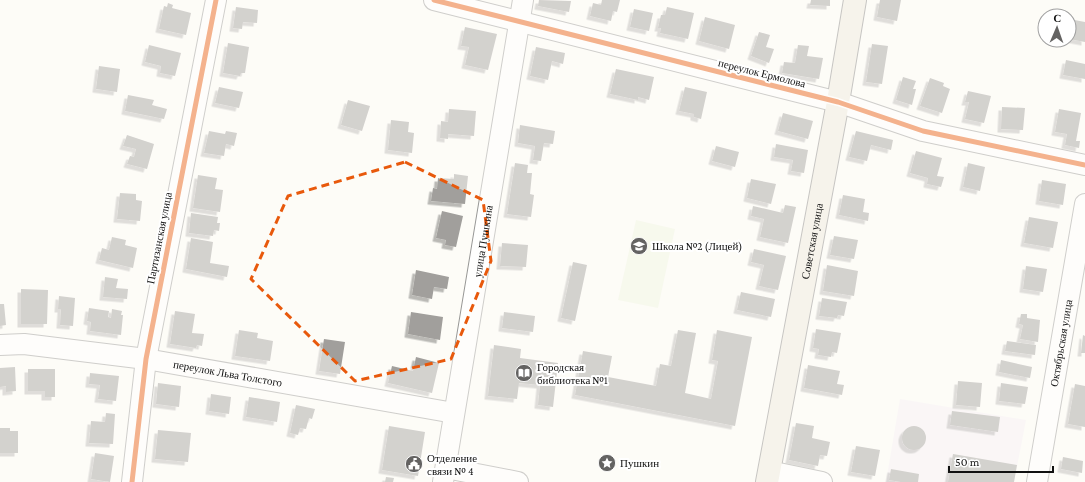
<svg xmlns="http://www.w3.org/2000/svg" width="1085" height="482" font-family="'Crimson Pro',serif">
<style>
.industrial{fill:#f5f0f3}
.pitch{fill:#f0f6e1}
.building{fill:#a19f9c;filter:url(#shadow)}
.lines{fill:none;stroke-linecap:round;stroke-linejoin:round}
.minor-casing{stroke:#979795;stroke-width:22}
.major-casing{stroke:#858482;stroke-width:24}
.minor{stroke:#fffffe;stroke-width:20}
.major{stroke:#ede9dc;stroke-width:22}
.cycleway-casing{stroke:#fff;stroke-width:8}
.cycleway{stroke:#e8590c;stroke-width:5}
.marked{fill:none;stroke:#e8590c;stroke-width:3;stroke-dasharray:8 5;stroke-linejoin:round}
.labels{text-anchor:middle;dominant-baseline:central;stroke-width:4;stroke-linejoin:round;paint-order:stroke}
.street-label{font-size:11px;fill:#111;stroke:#fff}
.poi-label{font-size:11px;fill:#111;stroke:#fff;text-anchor:start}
</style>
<defs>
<filter id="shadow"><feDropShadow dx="-3.5" dy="3.5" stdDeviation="0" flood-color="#0004"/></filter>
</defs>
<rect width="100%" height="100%" fill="#fdfcf7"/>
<path class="industrial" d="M900,399L1026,420L1014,482H886Z"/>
<path class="pitch" d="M636,220L675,229L658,308L618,300Z"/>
<path class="building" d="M539,0L571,1L569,12L538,6Z
M602,0H620L617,12L613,11L611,21L590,16L593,3L601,5Z
M811,0H830V6L810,5Z
M880,0H901L897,21L877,17Z
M168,3L173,5L172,8L191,13L186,35L159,29L164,6L167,7Z
M236,7L258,10L257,23L243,22L242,29L233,28Z
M667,7L694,13L688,39L660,33L661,28H658L661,15H665Z
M634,9L653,13L649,31L630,27Z
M705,17L735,25L729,49L699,41Z
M1069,19L1085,22V42L1069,39Z
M465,27L497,34L488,70L465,65L469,47L461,46Z
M759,32L770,35L766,47L774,49L769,63L751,56Z
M228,43L249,47L245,73H241L240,76L223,73Z
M872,44L888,46L882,84L866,82Z
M149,45L181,53L175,76L160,73L161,66L145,62Z
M798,45L809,46L807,56L823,58L819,79L782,73L784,62L795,63Z
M536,47L565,53L563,64L552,61L548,80L530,76Z
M1066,60L1085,64V79L1063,75Z
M99,66L120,69L117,92L96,89Z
M616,69L654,77L649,100L638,97V100L610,94Z
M903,77L916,81L913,89H916L912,105L896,100Z
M930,78L944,83L943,86L950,89L942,113L920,106Z
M219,87L243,92L239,108L215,103Z
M685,87L707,92L701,119L694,117V114L679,111Z
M968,91L991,96L984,123L965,119L969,102H965Z
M128,95L154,100L152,105L167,109L164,119L125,111Z
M348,100L370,106L362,131L341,125Z
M1002,107L1025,108L1023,130L1001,129Z
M449,109L476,111L474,136L448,134V139L440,138L441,121L448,122Z
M1059,109L1081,113L1076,141H1080L1079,148L1065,145L1067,134L1055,132Z
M783,113L813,121L808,139L778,131Z
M391,120L409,122L408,132L414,133L412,153L388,150Z
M520,125L555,131L553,144L544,143L541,161L533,160L535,146L518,143Z
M209,131L225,134L226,131L237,133L234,146L226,144L224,156L204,153Z
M856,131L893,140L891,150L871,145L867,161L849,157Z
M127,135L154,144L147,169L127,164L130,156L134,157L136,149L123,146Z
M776,144L808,150L804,173L791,171L793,160L774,157Z
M716,146L739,152L735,167L712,161Z
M916,151L942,158L937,176L944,177L941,187L927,184L928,178L910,173Z
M515,163L528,165L527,173H532L530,194L534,195L531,217L507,214Z
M968,163L985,167L980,191L963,187Z
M454,174L468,176L465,204L431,201L433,188L437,189L438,178L454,179Z
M198,175L217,178L215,189L223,190L220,212L193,208Z
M751,179L776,184L771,204L747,198Z
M1042,180L1066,184L1063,205L1039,201Z
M120,193L136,194V200L142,201L140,221L117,219Z
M843,195L865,199L863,212L869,213L868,221L839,215Z
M785,205L796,207L788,243L760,237L764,219L751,216L753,206L783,213Z
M442,211L463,216L456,247L445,245L446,240L436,238Z
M191,213L218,217L217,223H220L219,231L214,230L213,236L189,233Z
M1029,217L1058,222L1053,248L1024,243Z
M834,236L858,240L854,259L830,255Z
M112,237L126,240L125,245L137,248L133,268L99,260L102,248L109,250Z
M191,238L213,242L210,263L229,266L227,277L186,269Z
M502,243L528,245L526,267L500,266Z
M754,249L786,256L778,290L759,286L764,265L751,262Z
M573,262L587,265L575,321L561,318Z
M827,265L858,271L854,296L823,291Z
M1026,266L1047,269L1043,292L1023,289Z
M416,270L449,277L447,289L434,287L432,299L412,295Z
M105,277L118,279L116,288L128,289L127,299L103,297Z
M21,289L48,290L47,324H21Z
M741,292L775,299L771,317L737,310Z
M59,296L75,298L73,326L60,325L61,309H58Z
M822,298L847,302L844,316L838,315L837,318L819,316Z
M0,304H4L6,325L0,326Z
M89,308L109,311L108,317L111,318L112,309L122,311L121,315H123L121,335L90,331L91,322L87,321Z
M175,311L195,314L192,333L204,334L202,346L197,345L196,348L170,344Z
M411,312L443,317L440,340L408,334Z
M504,312L535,316L533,332L502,328Z
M1021,314H1027V318L1040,320L1038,342L1020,339L1023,325L1019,324Z
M816,329L841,333L837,353L832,352L831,357L818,355L819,349L813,348Z
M239,330L258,333L257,338L273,341L270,361L235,356Z
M678,330L696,333L685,393L711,399L718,361L712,360L717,330L752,337L735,426L575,395L583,351L612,356L608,377L656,386L660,364L671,366Z
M1083,335L1085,336V353H1081Z
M324,339L345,342L340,374L319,371Z
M1007,341L1036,345L1035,355L1005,351Z
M494,345L521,349L520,358L558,363L553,407L538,405L540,385L519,383L517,399L488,396Z
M416,357L439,363L432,393L388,383L392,366L413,371Z
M1001,360L1032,367L1030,378L999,372Z
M808,365L840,371L837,384L844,385L842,395L804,388Z
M15,367L16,391L6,392V386L0,387V368Z
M28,369H55V397H45V391H28Z
M90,373L119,376L116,401L98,399L100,385L89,384Z
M958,381L982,383L980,407L956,405Z
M158,383L181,386L179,407L156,404Z
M1001,383L1028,387L1025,404L999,401Z
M1075,384L1085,386V427L1068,424Z
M211,394L231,397L229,414L209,411Z
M249,397L280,402L277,422L246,417Z
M296,405L315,409L312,419L309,418L306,429L300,428L298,435L290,433Z
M952,411L1000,417L998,432L950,425Z
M106,413L115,414L113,444L89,443L91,421L105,422Z
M796,423L814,426L812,438L830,442L827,456L820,455L818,466L789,460Z
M389,426L425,432L418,476L382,470Z
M902 438a12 12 0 1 1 24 0a12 12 0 1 1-24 0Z
M0,428H10V431H18V453H0Z
M158,430L191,433L188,462L155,459Z
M856,446L880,450L875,476L851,472Z
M95,453L114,456L110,482L91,479Z
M953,454L1017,465L1014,482H948Z
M1063,457L1083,461L1082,473L1061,469Z
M891,469L919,474L918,482H901L889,480Z
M386,477L394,478L393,482H385Z"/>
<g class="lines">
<defs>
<g id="minor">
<path d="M434,0L838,102L923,131L1085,165"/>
<path id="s1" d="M0,345L24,344L146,359L454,413"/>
<path d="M446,468L518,482"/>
<path d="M769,471L822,482"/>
<path d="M132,482L146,359L216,0"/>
<path id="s2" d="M443,482L523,0"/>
<path id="s3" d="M1037,482L1085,204"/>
</g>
<g id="major">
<path id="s4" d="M767,482L838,102L855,0"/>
</g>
</defs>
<use href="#minor" class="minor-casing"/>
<use href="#major" class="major-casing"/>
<use href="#minor" class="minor"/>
<use href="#major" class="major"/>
<defs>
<path id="cycleway" d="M434,0L838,102L923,131L1085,165
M132,482L146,359L216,0"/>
</defs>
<use href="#cycleway" class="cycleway-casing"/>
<use href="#cycleway" class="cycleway"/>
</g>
<path d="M0 0H1085V482H0ZM405,162L483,200L491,261L451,359L355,381L251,279L288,196Z" fill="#fdfcf7" fill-opacity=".55" fill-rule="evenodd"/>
<path class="marked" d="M405,162L483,200L491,261L451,359L355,381L251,279L288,196Z"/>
<defs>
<symbol id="school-disc" viewBox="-11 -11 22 22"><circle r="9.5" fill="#646362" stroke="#fff"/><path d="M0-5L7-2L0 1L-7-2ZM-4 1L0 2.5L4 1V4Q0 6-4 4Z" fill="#fff"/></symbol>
<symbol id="library-disc" viewBox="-11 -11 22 22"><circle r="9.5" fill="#646362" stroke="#fff"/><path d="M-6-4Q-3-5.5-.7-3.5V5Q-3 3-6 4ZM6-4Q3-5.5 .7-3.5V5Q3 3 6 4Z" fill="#fff"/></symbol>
<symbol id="sight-disc" viewBox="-11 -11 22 22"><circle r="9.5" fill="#646362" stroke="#fff"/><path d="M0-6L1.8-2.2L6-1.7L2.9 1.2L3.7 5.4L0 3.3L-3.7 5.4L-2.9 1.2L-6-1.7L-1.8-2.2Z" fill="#fff"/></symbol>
<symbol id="civic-disc" viewBox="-11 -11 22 22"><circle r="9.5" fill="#646362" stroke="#fff"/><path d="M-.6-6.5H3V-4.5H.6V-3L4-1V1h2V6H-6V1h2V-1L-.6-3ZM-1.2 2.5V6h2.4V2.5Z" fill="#fff"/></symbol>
</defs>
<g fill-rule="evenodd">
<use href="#school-disc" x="629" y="236" width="20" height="20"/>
<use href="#library-disc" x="514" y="363" width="20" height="20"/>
<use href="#sight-disc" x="597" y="453" width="20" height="20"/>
<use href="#civic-disc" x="404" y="454" width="20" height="20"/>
</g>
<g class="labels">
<g class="street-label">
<text transform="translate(762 73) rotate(14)">переулок Ермолова</text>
<text transform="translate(159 238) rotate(-79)">Партизанская улица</text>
<text stroke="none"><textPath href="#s2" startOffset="244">улица Пушкина</textPath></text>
<text stroke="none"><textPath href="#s4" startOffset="245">Советская улица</textPath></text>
<text stroke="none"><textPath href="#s3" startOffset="141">Октябрьская улица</textPath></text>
<text stroke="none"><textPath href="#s1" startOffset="230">переулок Льва Толстого</textPath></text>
</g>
<g class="poi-label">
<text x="652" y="246">Школа №2 (Лицей)</text>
<text x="537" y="367">Городская<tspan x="537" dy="13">библиотека №1</tspan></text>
<text x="427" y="458">Отделение<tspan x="427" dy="13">связи № 4</tspan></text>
<text x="620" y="463">Пушкин</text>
</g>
</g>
<g transform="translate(1057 28) rotate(2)"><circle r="19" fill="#ffffff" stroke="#a0a0a0"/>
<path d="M0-3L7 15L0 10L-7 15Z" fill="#646362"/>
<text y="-6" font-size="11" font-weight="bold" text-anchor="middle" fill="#111111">С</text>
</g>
<path d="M949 466v6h104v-6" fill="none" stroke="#111111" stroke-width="2"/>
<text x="955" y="466" font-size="12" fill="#111111" stroke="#ffffff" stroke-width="3" paint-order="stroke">50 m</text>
</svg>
